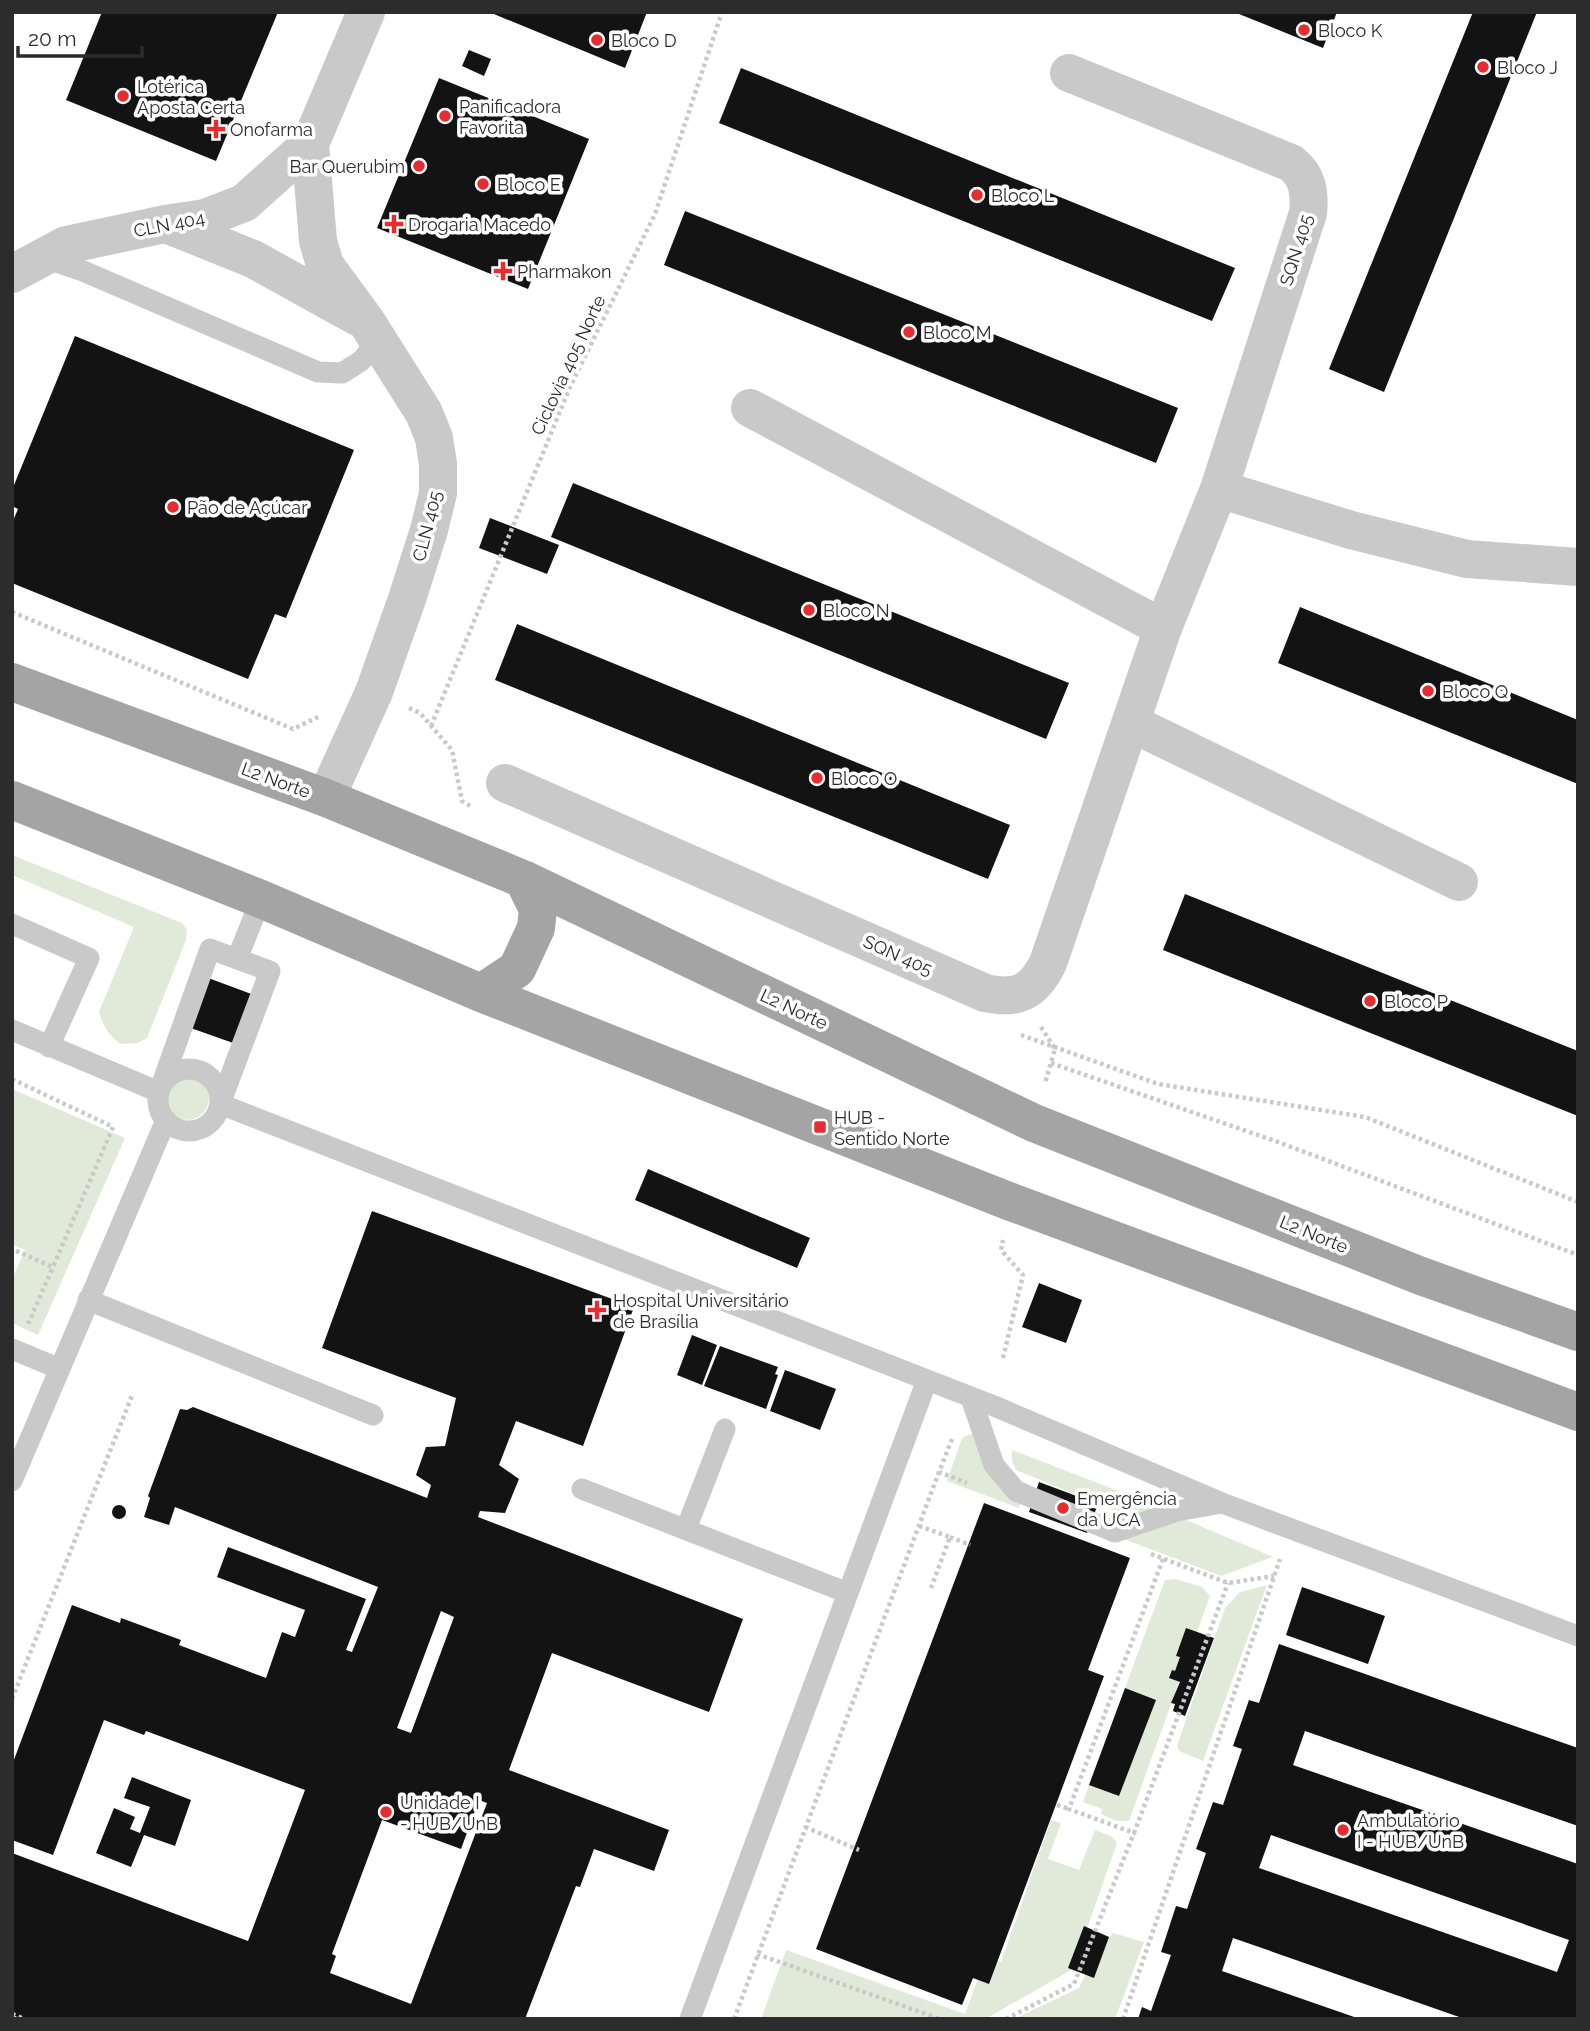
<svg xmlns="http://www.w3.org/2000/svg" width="1590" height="2031" font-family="Raleway,sans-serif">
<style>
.green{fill:#e1ead9}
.building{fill:#131313;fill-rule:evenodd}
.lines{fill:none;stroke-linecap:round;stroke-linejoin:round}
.path{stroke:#c9c9c9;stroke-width:4.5;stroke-dasharray:3.5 3.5;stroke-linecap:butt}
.service{stroke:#c9c9c9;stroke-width:21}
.minor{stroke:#c9c9c9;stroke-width:38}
.tertiary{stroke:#c9c9c9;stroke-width:38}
.primary{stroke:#a4a4a4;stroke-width:38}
.poi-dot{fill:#e52c31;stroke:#fff;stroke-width:2.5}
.labels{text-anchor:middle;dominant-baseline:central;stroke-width:7;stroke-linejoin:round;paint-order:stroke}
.poi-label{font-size:18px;fill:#2c2c2c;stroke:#fff;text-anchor:start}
.street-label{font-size:18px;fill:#2c2c2c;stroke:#fff}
</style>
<rect width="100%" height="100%" fill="#fff"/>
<path class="green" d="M12,855L182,923L187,930L186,940L147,1038L138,1043L120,1044C108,1034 103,1026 99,1012L134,927L12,875Z
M165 1098a22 22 0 1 1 44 0a22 22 0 1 1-44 0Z
M12,1089L125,1138L38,1335L12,1323V1279L25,1250L12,1244Z
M971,1434L978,1436L1022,1499L1019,1508L947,1481L962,1438Z
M1012,1450L1165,1509L1135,1519L1016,1470L1012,1461Z
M1177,1516L1273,1557L1221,1576L1121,1538Z
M1175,1579L1202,1587L1210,1596L1129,1821H1116L1101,1814L1102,1809L1083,1802L1089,1785L1119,1796L1155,1701L1125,1688L1165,1580Z
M1267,1585L1203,1761L1179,1751L1177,1746L1225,1608L1240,1592Z
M1051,1820L1061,1823L1048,1859L1079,1870L1095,1830L1111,1836L1117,1843L1073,1969L985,2019H761L786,1950L965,2014L986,1957L1001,1962Z
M1113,1933L1144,1942L1115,2019H1014L1079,1988L1096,1952Z"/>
<path class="building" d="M102,12H278L216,161L66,100Z
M489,12H647L625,68Z
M1234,12H1337L1323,48Z
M1473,12H1537L1384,392L1329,369Z
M469,50L491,59L484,76L462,66Z
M741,68L1235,268L1212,321L719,123Z
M439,78L589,139L528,289L377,228Z
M685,211L1178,408L1156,463L664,265Z
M75,336L354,450L286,618L275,614L248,679L12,583V523L18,509L12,506V490Z
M573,483L1069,683L1046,739L551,537Z
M490,518L559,545L547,574L479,548Z
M1300,607L1578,720V784L1278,663Z
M517,624L1010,825L988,879L495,680Z
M1185,894L1578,1051V1116L1163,950Z
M203,976L254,995L236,1044L185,1026Z
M648,1169L810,1238L797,1268L635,1200Z
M372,1211L634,1307L583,1446L516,1421L499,1465L519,1479L505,1513L480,1511L478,1517L743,1619L709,1712L552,1653L509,1770L669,1830L654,1871L594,1849L580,1887L576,1886L525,2019H23L12,2015V1853L248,1941L305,1790L146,1731L144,1735L104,1720L53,1855L12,1840V1765L72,1605L120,1623L121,1618L181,1640L179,1645L266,1678L282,1632L295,1637L305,1610L217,1577L228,1547L366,1599L346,1650L352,1652L378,1587L175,1507L169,1525L144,1517L150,1498L148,1496L180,1409L187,1410L193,1407L427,1498L431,1485L416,1475L426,1447L445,1446L456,1398L322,1348ZM441,1611L454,1617L411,1733L397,1728ZM479,1800L487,1803L411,2004L330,1973L336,1956L332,1954L382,1820L461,1849Z
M1039,1283L1082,1300L1066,1343L1022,1327Z
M692,1335L717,1345L702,1385L677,1375Z
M720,1346L778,1367L775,1374L778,1375L766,1409L704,1386Z
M785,1370L836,1389L820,1430L770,1411Z
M1039,1482L1098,1504L1087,1533L1029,1512Z
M984,1503L1130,1558L1088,1670L1104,1676L989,1984L973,1978L962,2005L816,1949Z
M112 1512a7 7 0 1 1 14 0a7 7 0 1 1-14 0Z
M1302,1587L1385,1616L1368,1664L1286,1635Z
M1186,1628L1214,1638L1185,1716L1173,1711L1175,1704L1171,1703L1180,1682L1169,1678L1172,1670L1175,1671L1180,1657L1176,1656Z
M1279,1644L1578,1748V1826L1305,1731L1293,1765L1578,1864V2019H1465L1233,1938L1222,1971L1360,2019H1138L1142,2007L1151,2011L1171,1955L1161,1952L1176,1906L1187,1909L1206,1853L1196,1849L1213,1802L1223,1805L1242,1749L1233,1746L1249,1700L1259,1703ZM1271,1835L1569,1940L1557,1972L1259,1868Z
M1125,1688L1156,1700L1119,1796L1089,1785Z
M132,1777L191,1800L175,1846L144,1835L131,1867L96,1853L114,1808L135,1817L130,1829L140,1833L150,1807L124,1798Z
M1084,1926L1109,1937L1094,1978L1068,1968Z"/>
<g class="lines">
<path class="path" d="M12,612L293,729L318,717
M409,708L420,713L452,750L462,801L472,807
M431,726L570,387L655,214L722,12
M1041,1027L1055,1049L1045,1083
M1021,1035L1158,1084L1365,1117L1578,1202
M1051,1063L1278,1142L1578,1255
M12,1079L113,1127L53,1267L12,1249
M28,1324L53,1267
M1003,1358L1023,1275L1001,1250L1003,1240
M952,1439L939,1472L967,1483
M919,1526L950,1537L931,1588
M950,1537L970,1545
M1151,1554L1228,1583L1274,1576
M1163,1559L1069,1809L1134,1833L1228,1583
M12,1699L133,1393
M1057,1805L1069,1809
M805,1827L859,1850
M757,1954L940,2019
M12,2014L24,2019
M734,2019L939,1472
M1006,2019L1074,1984L1134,1833
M1123,2019L1280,1559"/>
<path class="service" d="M42,257L83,271L318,372L342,373L361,361L378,340
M12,924L89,958L49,1047
M237,959L261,899
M12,1030L159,1092L210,949L270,971L220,1104L994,1406L1222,1503L1578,1636
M158 1100a31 31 0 1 1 62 0a31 31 0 1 1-62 0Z
M88,1300L373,1415
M12,1349L60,1369
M971,1398L994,1465L1016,1491L1115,1532L1177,1511L1222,1503
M12,1481L166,1120
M582,1489L848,1593
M686,1529L725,1429
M690,2019L927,1380"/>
<path class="minor" d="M750,408L1163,628
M1219,489L1351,530L1467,559L1578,567
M1131,723L1459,882
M505,783L985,993C1017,1000 1033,993 1048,963L1163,628L1219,489L1308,213C1310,193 1308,176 1291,163L1069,73"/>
<path class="tertiary" d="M310,144L318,241L325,265L366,321L424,413L434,438L438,464V493L429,530L407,599L374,692L326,798
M166,224L253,259L358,317
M12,274L66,245L165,224L205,218L244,203L310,144L366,12"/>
<path class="primary" d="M12,682L326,798L523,879L1034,1123L1421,1276L1578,1332
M12,800L261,899L481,993L1011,1202L1578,1412
M481,993L517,969L536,928L538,909L523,879"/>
</g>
<g class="poi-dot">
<circle cx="1304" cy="30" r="7"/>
<circle cx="597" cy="40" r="7"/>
<circle cx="1483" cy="67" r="7"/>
<circle cx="123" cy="96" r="7"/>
<circle cx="445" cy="116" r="7"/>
<path d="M212.5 118.5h7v7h7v7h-7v7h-7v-7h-7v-7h7z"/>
<circle cx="419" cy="166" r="7"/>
<circle cx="483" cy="184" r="7"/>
<circle cx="977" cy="195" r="7"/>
<path d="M390.5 213.5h7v7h7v7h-7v7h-7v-7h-7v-7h7z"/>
<path d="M499.5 260.5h7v7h7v7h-7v7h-7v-7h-7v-7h7z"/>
<circle cx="909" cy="332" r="7"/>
<circle cx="173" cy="507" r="7"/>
<circle cx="809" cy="610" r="7"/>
<circle cx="1428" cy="691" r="7"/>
<circle cx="817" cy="778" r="7"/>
<circle cx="1370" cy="1001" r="7"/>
<rect x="813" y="1120" width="14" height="14" rx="3.5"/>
<path d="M593.5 1299.5h7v7h7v7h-7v7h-7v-7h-7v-7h7z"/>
<circle cx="1063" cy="1508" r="7"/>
<circle cx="386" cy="1812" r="7"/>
<circle cx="1343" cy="1830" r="7"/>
</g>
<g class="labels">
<g class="poi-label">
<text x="1318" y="30">Bloco K</text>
<text x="611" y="40">Bloco D</text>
<text x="1497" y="67">Bloco J</text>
<text x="137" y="86">Lotérica<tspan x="137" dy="21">Aposta Certa</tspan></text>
<text x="459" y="106">Panificadora<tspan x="459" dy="21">Favorita</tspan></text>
<text x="230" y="129">Onofarma</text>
<text x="405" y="166" text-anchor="end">Bar Querubim</text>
<text x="497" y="184">Bloco E</text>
<text x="991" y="195">Bloco L</text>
<text x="408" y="224">Drogaria Macedo</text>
<text x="517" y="271">Pharmakon</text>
<text x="923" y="332">Bloco M</text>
<text x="187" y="507">Pão de Açúcar</text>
<text x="823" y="610">Bloco N</text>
<text x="1442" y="691">Bloco Q</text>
<text x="831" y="778">Bloco O</text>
<text x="1384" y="1001">Bloco P</text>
<text x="834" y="1117">HUB -<tspan x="834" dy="21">Sentido Norte</tspan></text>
<text x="613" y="1300">Hospital Universitário<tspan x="613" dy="21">de Brasília</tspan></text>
<text x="1077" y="1498">Emergência<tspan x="1077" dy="21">da UCA</tspan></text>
<text x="400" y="1802">Unidade I<tspan x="400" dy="21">- HUB/UnB</tspan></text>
<text x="1357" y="1820">Ambulatório<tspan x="1357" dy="21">I - HUB/UnB</tspan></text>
</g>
<g class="street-label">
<text transform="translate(169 224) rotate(-11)">CLN 404</text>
<text transform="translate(1296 250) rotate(-73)">SQN 405</text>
<text transform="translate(568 365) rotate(-65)">Ciclovia 405 Norte</text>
<text transform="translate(427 526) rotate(-76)">CLN 405</text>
<text transform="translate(276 780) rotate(20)">L2 Norte</text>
<text transform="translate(898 955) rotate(24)">SQN 405</text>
<text transform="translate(794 1009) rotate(25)">L2 Norte</text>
<text transform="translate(1314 1234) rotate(22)">L2 Norte</text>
</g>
</g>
<rect width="1590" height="2031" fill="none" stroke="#2c2c2c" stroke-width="28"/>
<path d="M18 46v10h124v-10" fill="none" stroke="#2c2c2c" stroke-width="3.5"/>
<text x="28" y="46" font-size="21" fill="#2c2c2c" stroke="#ffffff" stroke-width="5" paint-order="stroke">20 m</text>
</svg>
